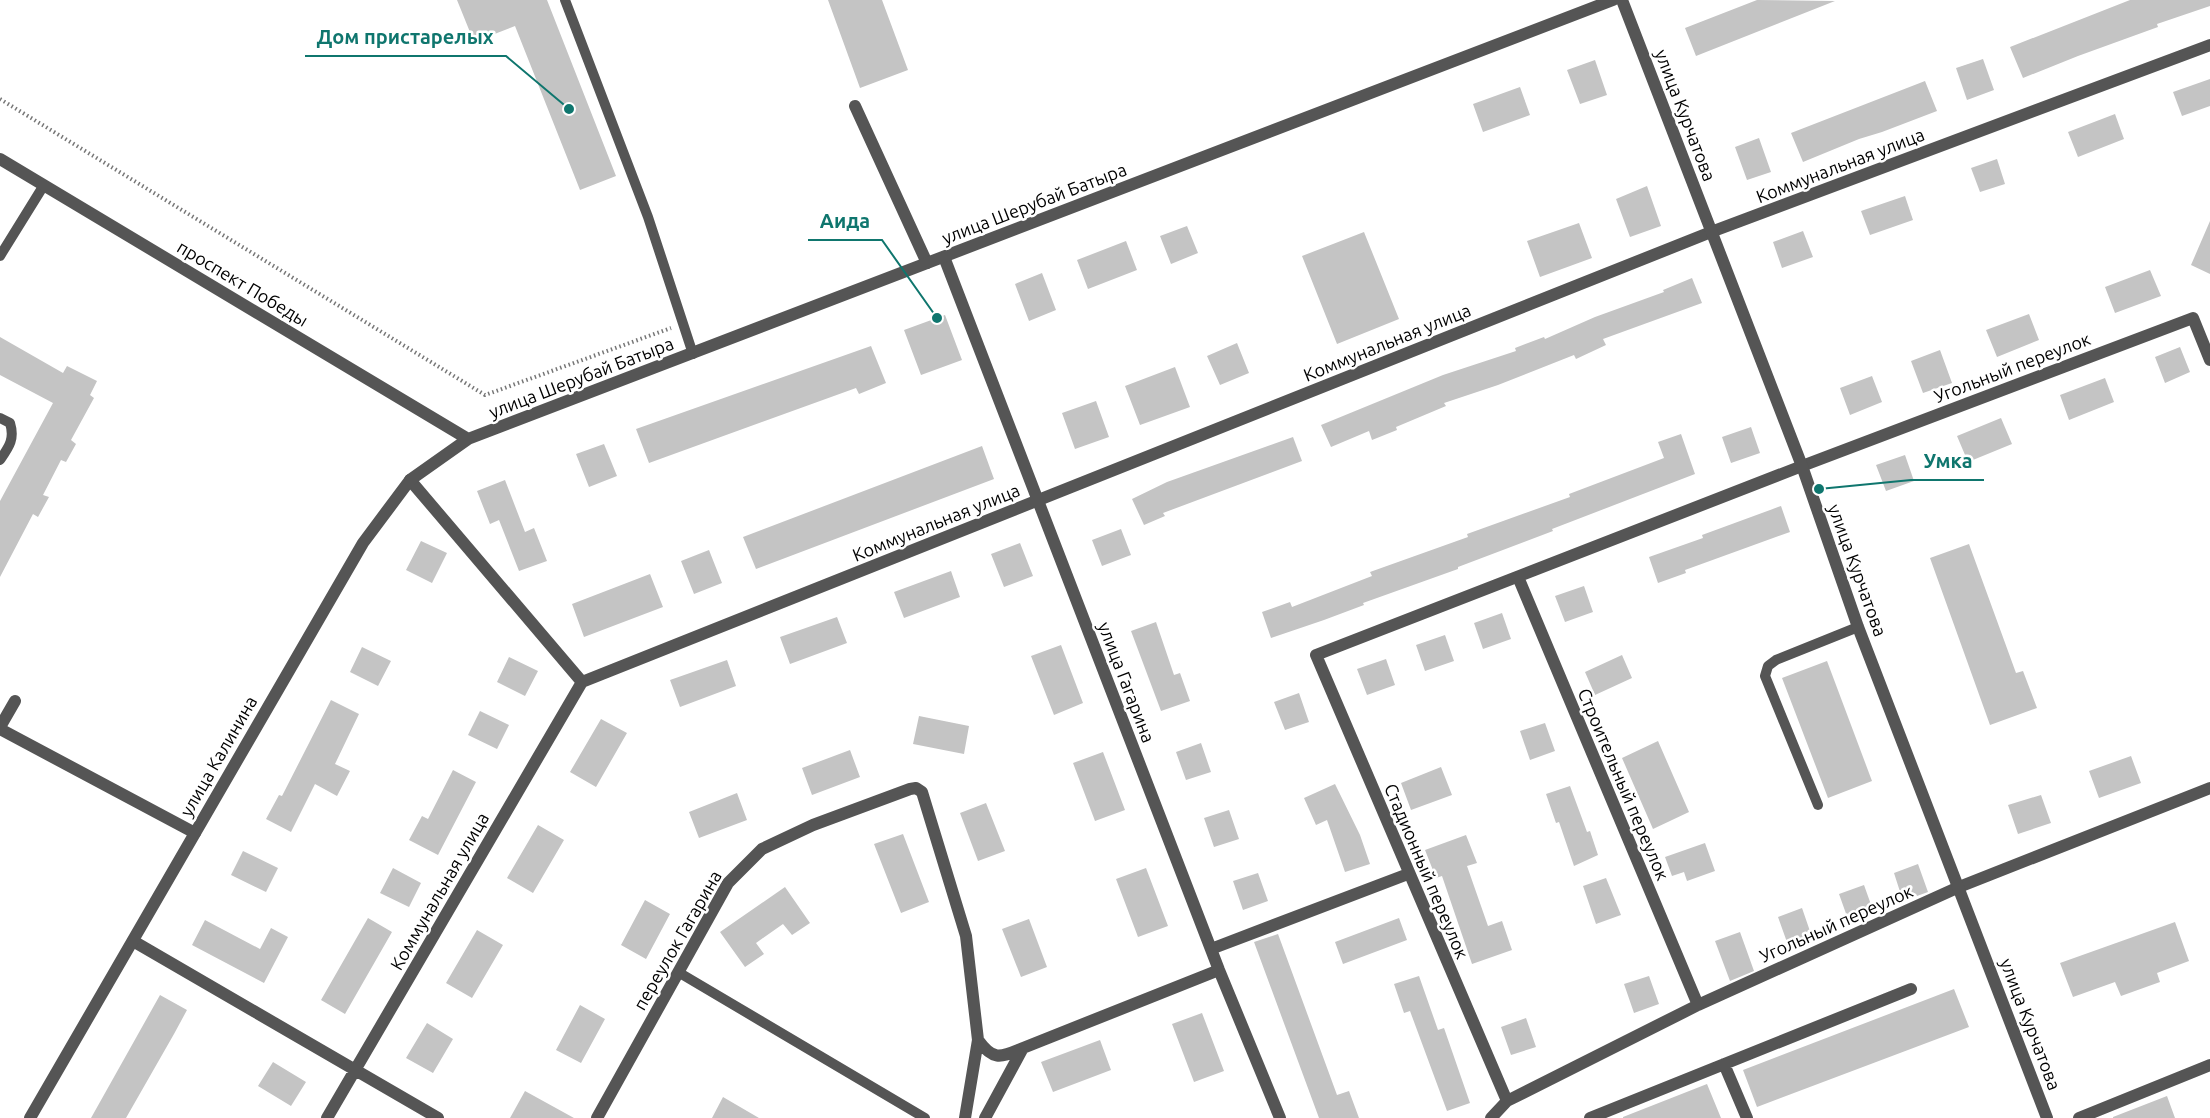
<svg xmlns="http://www.w3.org/2000/svg" width="2210" height="1118" font-family="Ubuntu,sans-serif">
<style>
.building{fill:#c4c4c4}
.lines{fill:none;stroke-linecap:round;stroke-linejoin:round}
.path{stroke:#777;stroke-width:4;stroke-dasharray:1.5 3;stroke-linecap:butt}
.service{stroke:#555;stroke-width:10}
.minor{stroke:#555;stroke-width:12}
.tertiary{stroke:#555;stroke-width:12}
.labels{text-anchor:middle;dominant-baseline:central;stroke-width:5;stroke-linejoin:round;paint-order:stroke}
.street-label{font-size:18px;fill:#000;stroke:#fff}
.leader{fill:none;stroke:#0f766e;stroke-width:2}
.callout-dot{fill:#0f766e;stroke:#fff;stroke-width:2}
.callout-label{font-size:20px;text-anchor:middle;font-weight:bold;fill:#0f766e;stroke:#fff;stroke-width:5;stroke-linejoin:round;paint-order:stroke}
</style>
<rect width="100%" height="100%" fill="#fff"/>
<path class="building" d="M457,0H547L616,176L580,190L515,26L474,42Z
M828,0H882L908,70L860,88Z
M1757,0L1835,1L1696,56L1685,28Z
M2130,0H2210V6L2157,24L2158,27L2078,56L2023,78L2010,47Z
M1983,59L1994,90L1967,100L1956,68Z
M1595,60L1607,95L1580,104L1567,70Z
M2210,79V106L2182,116L2173,92Z
M1925,81L1937,111L1882,132L1859,139L1803,162L1791,133Z
M1520,87L1530,115L1483,132L1473,104Z
M2115,114L2124,139L2078,157L2068,132Z
M1759,138L1771,172L1747,180L1735,147Z
M1997,159L2005,184L1980,192L1971,168Z
M1647,186L1661,226L1630,237L1616,199Z
M1905,196L1913,220L1870,235L1861,211Z
M2210,221V274L2191,265Z
M1579,223L1592,258L1540,277L1527,241Z
M1187,226L1198,253L1171,264L1160,236Z
M1803,231L1813,257L1782,268L1773,242Z
M1364,232L1399,319L1337,344L1302,256Z
M1126,241L1137,270L1088,289L1077,260Z
M2150,270L2161,296L2115,313L2105,287Z
M1042,273L1056,310L1029,321L1015,284Z
M1692,278L1702,303L1603,339L1606,345L1576,359L1574,355L1498,385L1444,403L1446,406L1396,427L1397,430L1372,440L1369,431L1331,447L1321,425L1443,375L1516,351L1515,348L1544,337L1545,339L1595,317L1664,292L1663,290Z
M2029,314L2039,340L1997,357L1986,330Z
M945,315L962,360L921,375L904,330Z
M0,337L63,373L67,366L97,381L90,395L94,398L71,440L76,444L66,462L61,460L43,495L49,497L38,517L33,514L0,577V501L53,403L0,375Z
M1237,343L1249,373L1220,385L1207,356Z
M871,346L886,383L859,394L856,388L649,463L636,429Z
M2180,347L2190,372L2165,383L2155,357Z
M1940,350L1952,383L1923,393L1911,361Z
M1175,367L1190,407L1140,425L1125,386Z
M1872,376L1882,402L1850,415L1840,388Z
M2105,378L2114,402L2069,420L2060,395Z
M1096,401L1109,437L1075,449L1062,413Z
M2001,418L2012,444L1968,462L1957,436Z
M1751,427L1760,453L1731,463L1722,437Z
M1681,434L1695,474L1552,529L1553,531L1458,567V569L1363,603L1364,605L1324,620L1271,638L1262,612L1290,602L1292,607L1372,576L1370,572L1468,537L1467,534L1570,497L1569,494L1664,458L1658,442Z
M1293,437L1302,461L1163,513L1165,516L1144,525L1132,499L1167,482Z
M604,444L617,476L589,487L576,454Z
M982,446L994,479L756,569L743,537Z
M1905,455L1914,481L1886,491L1876,465Z
M505,480L525,532L534,528L547,561L519,571L499,520L490,524L477,491Z
M1781,506L1790,532L1685,570L1686,573L1658,583L1649,557L1703,538L1702,535Z
M1121,529L1131,555L1102,566L1092,540Z
M421,541L447,553L432,583L406,570Z
M1020,543L1033,576L1004,587L991,554Z
M1969,544L2016,673L2023,671L2037,708L1990,725L1930,558Z
M709,550L722,583L694,594L681,561Z
M951,571L960,597L904,618L894,592Z
M650,574L663,607L584,637L572,604Z
M1584,586L1593,612L1565,622L1555,596Z
M1502,613L1511,639L1483,649L1474,623Z
M837,617L847,643L790,664L780,637Z
M1156,622L1174,675L1180,673L1190,701L1161,711L1131,631Z
M1445,635L1454,661L1425,671L1416,645Z
M1061,645L1083,703L1054,715L1031,656Z
M362,647L391,661L378,686L350,672Z
M1622,655L1632,678L1595,695L1585,672Z
M509,657L538,671L525,696L497,682Z
M1386,659L1395,685L1367,695L1357,669Z
M727,660L736,686L680,707L670,680Z
M1827,661L1872,781L1828,798L1782,678Z
M1299,693L1309,722L1285,730L1274,702Z
M331,700L359,714L335,764L350,771L337,796L315,784L291,832L266,819L279,795L282,796Z
M480,711L509,725L497,749L468,735Z
M919,716L969,726L964,754L913,744Z
M601,719L627,733L596,787L570,772Z
M1545,723L1555,751L1530,760L1520,731Z
M1658,741L1689,812L1653,829L1622,758Z
M1201,743L1211,772L1186,780L1176,752Z
M850,750L860,777L812,795L802,768Z
M1103,752L1125,810L1095,821L1073,763Z
M2131,756L2141,783L2099,798L2089,771Z
M1441,767L1452,795L1411,810L1401,783Z
M453,770L476,782L438,855L409,840L422,816L428,819Z
M1335,784L1360,835L1370,864L1345,872L1327,820L1316,825L1304,798Z
M1570,786L1587,832L1590,831L1598,855L1574,866L1559,822L1556,823L1546,794Z
M737,793L747,820L699,838L689,812Z
M2041,795L2051,823L2018,834L2008,805Z
M986,803L1005,851L978,861L960,813Z
M1229,810L1239,839L1214,847L1204,818Z
M538,825L564,840L533,893L507,878Z
M903,834L929,902L901,913L874,844Z
M1466,835L1477,863L1467,866L1488,926L1502,921L1512,950L1472,964L1442,876L1436,878L1425,850Z
M1705,843L1715,871L1687,881L1684,872L1672,876L1665,857Z
M243,851L278,868L266,892L231,875Z
M1918,864L1928,892L1903,901L1894,873Z
M393,868L421,883L409,907L380,893Z
M1146,868L1168,926L1138,937L1116,879Z
M1258,873L1268,901L1243,910L1233,881Z
M1606,878L1621,915L1596,924L1583,886Z
M1864,885L1874,913L1849,922L1839,894Z
M785,887L810,923L792,935L783,924L756,943L764,954L745,967L720,932Z
M645,900L670,914L646,959L621,945Z
M1802,908L1812,937L1788,945L1778,917Z
M368,918L392,932L345,1014L321,1000Z
M1399,918L1407,940L1343,964L1335,942Z
M1029,919L1047,967L1021,977L1002,929Z
M205,920L260,949L271,928L288,937L264,983L192,945Z
M2175,922L2189,961L2157,973L2160,982L2121,996L2115,982L2073,997L2060,963Z
M477,930L503,945L472,998L446,983Z
M1740,932L1754,971L1730,981L1715,941Z
M1278,934L1337,1095L1349,1091L1359,1118H1319L1254,942Z
M1419,976L1438,1030L1444,1028L1470,1103L1447,1111L1410,1011L1404,1013L1394,984Z
M1649,976L1659,1004L1634,1013L1624,984Z
M1954,989L1969,1027L1757,1107L1743,1070Z
M160,995L187,1010L174,1034L126,1118H91Z
M580,1005L605,1019L581,1063L556,1050Z
M1202,1013L1224,1071L1194,1082L1172,1024Z
M1526,1018L1536,1047L1511,1055L1501,1027Z
M427,1023L453,1039L433,1073L406,1058Z
M1100,1040L1111,1070L1053,1092L1041,1062Z
M273,1062L306,1082L291,1106L258,1086Z
M1707,1084L1721,1118H1623V1117Z
M525,1091L574,1118H510Z
M2167,1096L2175,1118H2113V1117Z
M723,1097L759,1118H712Z"/>
<g class="lines">
<path class="path" d="M0,99L485,395L671,328"/>
<path class="service" d="M565,0L648,217L693,354
M0,256L44,185
M0,418L10,423C15,439 9,447 0,460
M1818,805L1765,676L1768,666L1776,660L1858,627
M678,972L925,1118"/>
<path class="minor" d="M855,106L927,263
M944,257L1219,970L1280,1118
M410,480L582,682
M1518,577L1698,1005
M0,727L15,701
M0,729L195,833
M133,941L438,1118
M1211,949L1408,874
M1724,1064L1747,1118
M1507,1101L1316,655L1802,466L2193,318L2210,360
M327,1118L582,682L1711,232L2210,45
M597,1118L728,883L762,849L813,825L910,789L916,788L922,792L966,936L978,1040C994,1062 1001,1057 1023,1048
M965,1118L978,1040
M985,1118L1023,1048L1219,970
M1491,1118L1507,1101L1698,1005L1959,887L2210,788
M1590,1118L1911,989
M2079,1118L2210,1065"/>
<path class="tertiary" d="M1622,0L1802,466L1858,627L2047,1118
M0,159L468,439
M30,1118L363,543L410,480L468,439L1613,0"/>
</g>
<g class="labels">
<g class="street-label">
<text transform="translate(1686 115) rotate(69)">улица Курчатова</text>
<text transform="translate(1840 165) rotate(-21)">Коммунальная улица</text>
<text transform="translate(1034 203) rotate(-21)">улица Шерубай Батыра</text>
<text transform="translate(243 283) rotate(31)">проспект Победы</text>
<text transform="translate(1387 342) rotate(-22)">Коммунальная улица</text>
<text transform="translate(2012 367) rotate(-21)">Угольный переулок</text>
<text transform="translate(581 377) rotate(-21)">улица Шерубай Батыра</text>
<text transform="translate(936 522) rotate(-22)">Коммунальная улица</text>
<text transform="translate(1858 570) rotate(70)">улица Курчатова</text>
<text transform="translate(1127 682) rotate(69)">улица Гагарина</text>
<text transform="translate(218 756) rotate(-60)">улица Калинина</text>
<text transform="translate(1624 784) rotate(67)">Строительный переулок</text>
<text transform="translate(1427 871) rotate(67)">Стадионный переулок</text>
<text transform="translate(439 891) rotate(-60)">Коммунальная улица</text>
<text transform="translate(1836 923) rotate(-24)">Угольный переулок</text>
<text transform="translate(677 940) rotate(-60)">переулок Гагарина</text>
<text transform="translate(2031 1024) rotate(69)">улица Курчатова</text>
</g>
</g>
<path class="leader" d="M569 109L506 56H305M937 318L882 240H808M1819 489L1911 480H1984"/>
<g class="callout-dot">
<circle cx="569" cy="109" r="6"/>
<circle cx="937" cy="318" r="6"/>
<circle cx="1819" cy="489" r="6"/>
</g>
<g class="callout-label">
<text x="405" y="44">Дом пристарелых</text>
<text x="845" y="228">Аида</text>
<text x="1948" y="468">Умка</text>
</g>
</svg>
